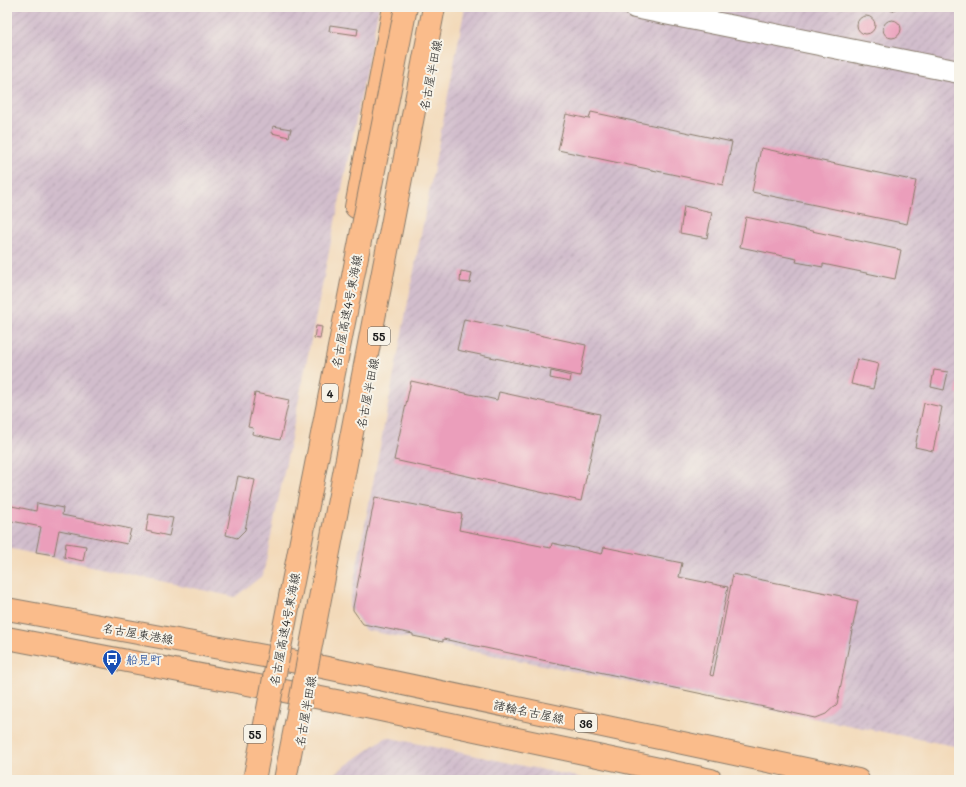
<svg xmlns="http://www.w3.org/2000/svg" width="966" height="787" font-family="Mali,'Klee One',sans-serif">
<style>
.industrial{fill:url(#industrial-furrows)}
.forest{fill:url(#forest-crowns);stroke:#3e664a}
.building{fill:#eb9ebb}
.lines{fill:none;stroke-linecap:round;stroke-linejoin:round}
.minor-casing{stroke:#887b6b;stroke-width:24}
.major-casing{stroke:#887b6b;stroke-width:24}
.minor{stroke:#fff;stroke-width:22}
.major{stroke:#fabc8b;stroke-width:22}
.highway-bridge-casing{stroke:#887b6b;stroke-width:24;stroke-linecap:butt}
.highway-bridge{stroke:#fabc8b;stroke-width:22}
.labels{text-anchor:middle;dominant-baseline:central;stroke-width:4;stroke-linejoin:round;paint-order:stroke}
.shield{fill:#f7f3e8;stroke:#5e5c59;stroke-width:1}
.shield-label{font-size:11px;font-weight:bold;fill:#1c1c1c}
.street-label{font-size:12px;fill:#1c1c1c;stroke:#f7f3e8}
.transit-label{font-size:12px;fill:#164399;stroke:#f7f3e8;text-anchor:start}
</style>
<defs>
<pattern id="industrial-furrows" width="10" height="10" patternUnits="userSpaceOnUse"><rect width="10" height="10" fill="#d1bdcc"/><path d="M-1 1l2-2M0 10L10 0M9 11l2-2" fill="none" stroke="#b3a2af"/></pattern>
<pattern id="forest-crowns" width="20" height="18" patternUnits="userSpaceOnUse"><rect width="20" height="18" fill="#60af79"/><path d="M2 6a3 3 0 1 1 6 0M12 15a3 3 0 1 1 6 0" fill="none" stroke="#4e8e62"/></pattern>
</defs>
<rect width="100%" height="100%" fill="#f7f3e8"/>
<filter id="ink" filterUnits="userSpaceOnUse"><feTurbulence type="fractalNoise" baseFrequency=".025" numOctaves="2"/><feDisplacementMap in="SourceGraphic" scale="8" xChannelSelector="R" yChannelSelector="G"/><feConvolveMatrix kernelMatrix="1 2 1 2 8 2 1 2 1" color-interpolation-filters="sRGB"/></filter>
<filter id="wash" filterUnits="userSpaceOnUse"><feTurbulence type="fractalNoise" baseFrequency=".012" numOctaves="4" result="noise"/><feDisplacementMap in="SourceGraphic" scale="16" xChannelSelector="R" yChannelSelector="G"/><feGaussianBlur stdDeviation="0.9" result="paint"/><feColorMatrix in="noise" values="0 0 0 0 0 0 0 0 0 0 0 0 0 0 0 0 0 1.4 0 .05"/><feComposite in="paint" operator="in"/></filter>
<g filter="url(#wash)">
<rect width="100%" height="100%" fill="#f3daba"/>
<path class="industrial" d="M7,7H379L263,575L235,597L7,548Z
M465,7H959V747L365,630L349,607Z
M386,737L591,780H333L334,774Z"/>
<path class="forest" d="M959,706V734L954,728V711Z"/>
<g id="blocks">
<path class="building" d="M887,7H899L892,11Z
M857 25a9 9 0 1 1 18 0a9 9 0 1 1-18 0Z
M883 29a9 9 0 1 1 18 0a9 9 0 1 1-18 0Z
M330,25L358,29L357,35L329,31Z
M591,112L732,142L723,185L558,150L566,114L589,119Z
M273,126L291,129L289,137L272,133Z
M761,148L916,181L907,224L752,192Z
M684,206L712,212L707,238L680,233Z
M746,217L901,250L895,279L823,264V267L796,262L797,259L740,247Z
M461,271L472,273L470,283L460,282Z
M464,319L586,345L580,376L457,350Z
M316,326L322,327L320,339L314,338Z
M857,359L879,364L873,389L851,384Z
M934,370L948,372L944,390L931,387Z
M551,371L571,376L570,382L550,378Z
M411,381L497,400L499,392L600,414L581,501L394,460Z
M958,382H959V394L956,393Z
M255,393L289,400L280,440L252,434L253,428L248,427Z
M924,403L942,407L933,451L915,447Z
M238,476L255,480L245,530L237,538L226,535Z
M375,497L462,514L459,530L551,548L552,543L602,554L604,547L682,563L679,577L728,587L710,675L713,676L733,574L841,596V597L858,601L837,704L826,714L816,718L443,639V642L413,636V634L363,624L353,610V607Z
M37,503L63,508L62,515L131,529L127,544L59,530L54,555L36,552L41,527L7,520V505L36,511Z
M149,514L173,518L169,536L146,531Z
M66,543L86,546L83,561L64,557Z"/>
</g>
</g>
<g filter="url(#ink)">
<use href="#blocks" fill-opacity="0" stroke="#887b6b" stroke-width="1"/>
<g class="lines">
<defs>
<path id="minor" d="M635,7L959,72"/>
<path id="major" d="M356,207L394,7
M7,609L313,665L858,780
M7,638L352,704L711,780"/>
</defs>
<use href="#minor" class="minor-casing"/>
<use href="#major" class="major-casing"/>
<use href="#minor" class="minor"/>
<use href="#major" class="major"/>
<defs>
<path id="highway-bridge" d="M254,780L406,7
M285,780L434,7"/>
</defs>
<use href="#highway-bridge" class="highway-bridge-casing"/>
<use href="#highway-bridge" class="highway-bridge"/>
</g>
</g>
<defs>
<symbol id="bus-pin" viewBox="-11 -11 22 30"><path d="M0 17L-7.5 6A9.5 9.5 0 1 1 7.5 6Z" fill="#1a4fb4" stroke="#f7f3e8"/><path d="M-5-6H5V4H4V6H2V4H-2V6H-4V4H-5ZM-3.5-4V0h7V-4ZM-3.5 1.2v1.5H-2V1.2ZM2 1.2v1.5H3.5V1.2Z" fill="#fff"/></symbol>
</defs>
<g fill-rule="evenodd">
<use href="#bus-pin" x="101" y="648" width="22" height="30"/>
</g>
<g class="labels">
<g class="shield">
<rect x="368" y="327" width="22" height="18" rx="3"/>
<rect x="322" y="384" width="16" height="18" rx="3"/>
<rect x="575" y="714" width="22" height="18" rx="3"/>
<rect x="244" y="725" width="22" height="18" rx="3"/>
</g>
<g class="shield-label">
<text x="379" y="336">55</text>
<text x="330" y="393">4</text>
<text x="586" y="723">36</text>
<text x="255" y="734">55</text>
</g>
<g class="street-label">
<text transform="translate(430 75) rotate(-79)">名古屋半田線</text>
<text transform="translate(346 311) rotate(-79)">名古屋高速4号東海線</text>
<text transform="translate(367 393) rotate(-79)">名古屋半田線</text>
<text transform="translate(284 629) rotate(-79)">名古屋高速4号東海線</text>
<text transform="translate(138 633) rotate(10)">名古屋東港線</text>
<text transform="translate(305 711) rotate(-80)">名古屋半田線</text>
<text transform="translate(529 711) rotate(12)">諸輪名古屋線</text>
</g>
<g class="transit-label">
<text x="126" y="659">船見町</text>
</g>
</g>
<rect width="966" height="787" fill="none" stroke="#f7f3e8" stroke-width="24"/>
</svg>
